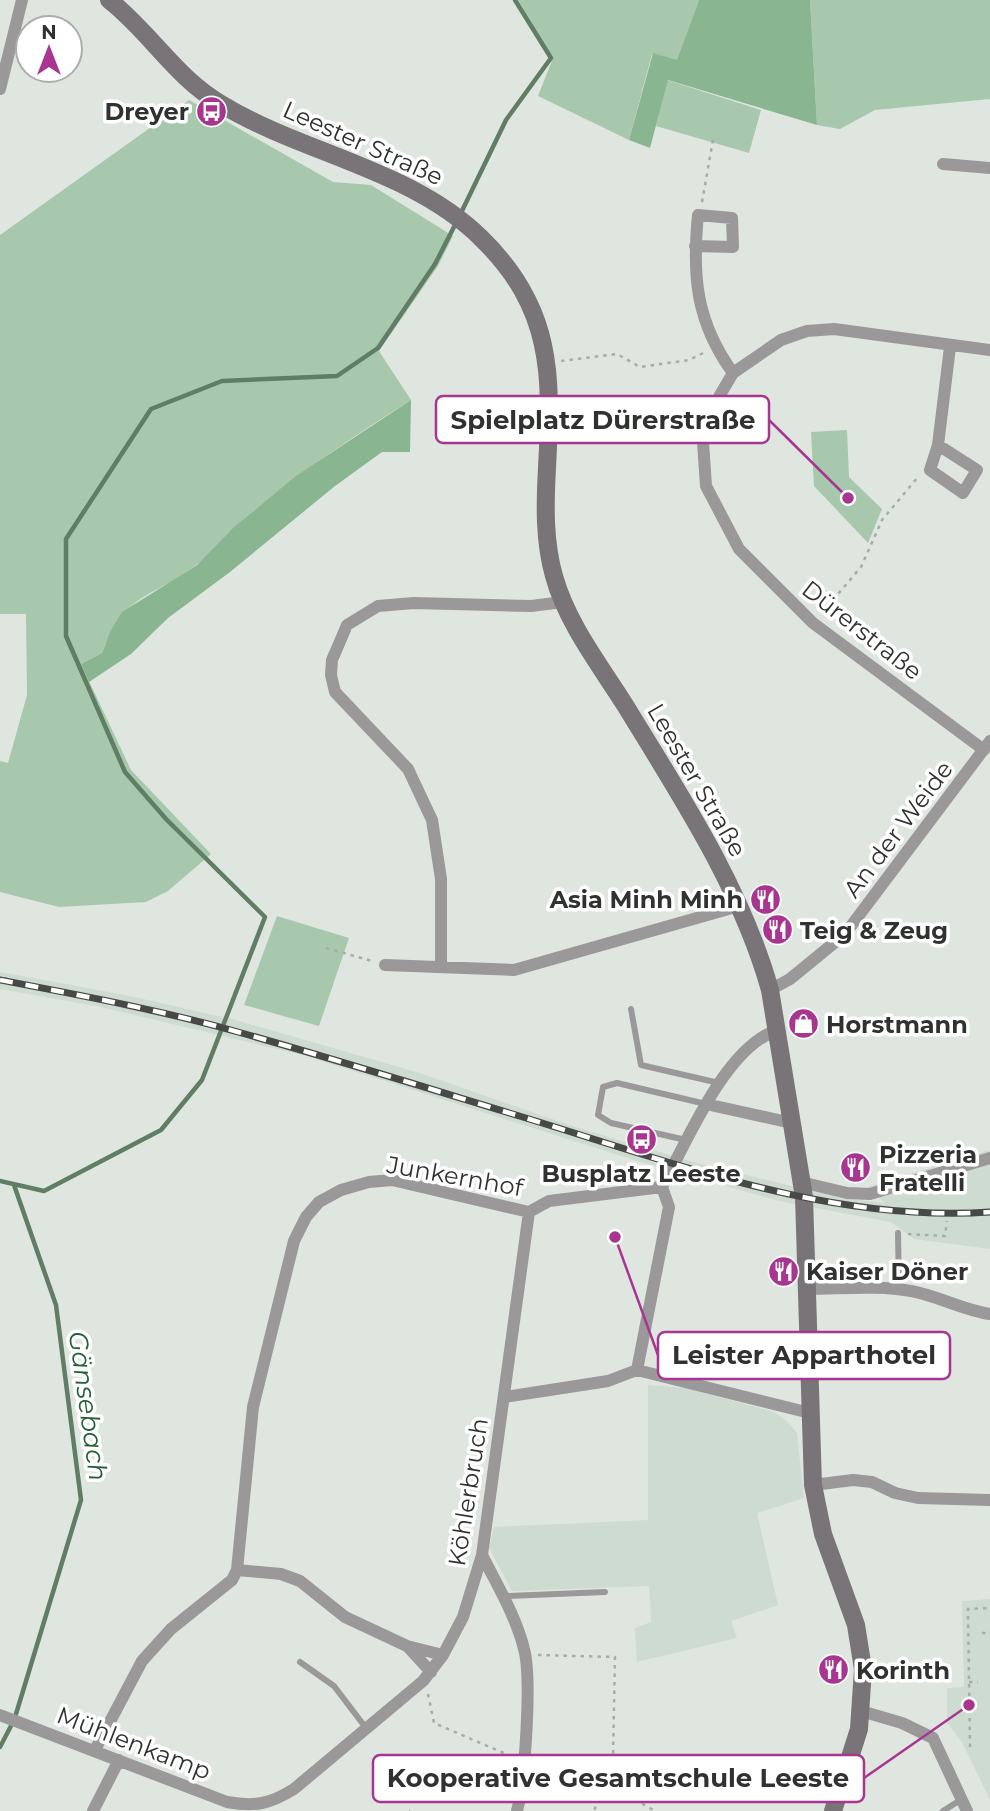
<svg xmlns="http://www.w3.org/2000/svg" width="990" height="1811" font-family="Montserrat,sans-serif">
<style>
.built{fill:#cedbd0}
.green{fill:#a8c8ad}
.forest{fill:#8ab591}
.lines{fill:none;stroke-linecap:round;stroke-linejoin:round}
.stream{stroke:#607e65;stroke-width:4.5}
.path{stroke:#a7ada8;stroke-width:2.5;stroke-dasharray:3.5 5;stroke-linecap:butt}
.lane{stroke:#9b989a;stroke-width:6}
.street{stroke:#9b989a;stroke-width:12}
.secondary{stroke:#787477;stroke-width:18}
.rail-casing{stroke:#474947;stroke-width:7}
.rail{stroke:#fff;stroke-width:4.5;stroke-dasharray:13;stroke-linecap:butt}
.labels{text-anchor:middle;dominant-baseline:central;stroke-width:7;stroke-linejoin:round;paint-order:stroke}
.poi-label{font-size:24px;font-weight:bold;fill:#303230;stroke:#fff;text-anchor:start}
.street-label{font-size:24px;fill:#303230;stroke:#fff}
.water-label{font-size:26px;font-style:italic;fill:#216133;stroke:#fff}
.leader{fill:none;stroke:#a83690;stroke-width:2.5}
.callout-dot{fill:#a83690;stroke:#fff;stroke-width:2.5}
.callout{fill:#fff;stroke:#a83690;stroke-width:2.5}
.callout-label{font-size:26px;text-anchor:middle;font-weight:bold;fill:#303230}
</style>
<rect width="100%" height="100%" fill="#dfe6e0"/>
<path class="built" d="M0,972L125,995L232,1019L420,1073L572,1126L690,1161L841,1198L885,1203L867,1187L990,1150V1249L914,1239L891,1222L779,1201L634,1160L306,1056L101,1007L0,989Z
M648,1385L686,1388L774,1412L787,1421L797,1433L804,1498L757,1513L778,1605L731,1621L737,1638L637,1662L635,1628L651,1622L649,1586L512,1591L489,1548L494,1527L648,1520Z
M990,1599V1800L962,1742L947,1723V1688L964,1687L962,1601Z"/>
<path class="green" d="M518,0H699L677,61L652,54L629,140L538,96L553,58Z
M810,0H990V99L875,110L840,129L817,125Z
M667,80L761,110L749,153L656,126Z
M189,100L333,182L371,185L453,236L438,266L379,351L411,400C350,439 288,479 234,528C221,539 210,555 196,565C152,598 123,594 102,653L81,664L131,770L211,854L168,891L146,902L59,907L0,892V761L8,763L27,695L26,614H0V235Z
M847,430L849,477L882,509L868,543L814,486L811,432Z
M277,916L349,938L319,1026L244,1005Z"/>
<path class="forest" d="M699,0H810L817,125L668,80L650,148L629,140L653,53L677,60Z
M411,400L410,452H382L335,486L230,572L168,618L131,654L89,682L81,664L102,653L110,632L122,612L197,565L234,527L296,476Z"/>
<g class="lines">
<path class="stream" d="M460,215L506,120L551,58L515,0
M0,1181L44,1191L161,1130L202,1080L265,917L166,819L125,772L66,636V539L151,409L222,381L337,376L378,348L435,264L456,223
M14,1185L56,1305L81,1500L16,1714
M0,1747L12,1724"/>
<path class="path" d="M702,202L713,140
M561,361L617,354L640,367L689,360L705,352
M822,613L861,567L882,520L918,477
M326,948L372,961
M908,1234L945,1236L947,1221
M982,1633H990
M538,1655L615,1657L613,1757L594,1811
M969,1682H978
M428,1694L434,1723L513,1757
M970,1747L968,1609L990,1608
M538,1767L636,1800L655,1811
M409,1811H410"/>
<path class="lane" d="M631,1009L641,1065L719,1083
M686,1140L611,1123L598,1115L603,1087L617,1083L706,1104
M898,1233L899,1290
M505,1596L605,1592
M300,1662L334,1686L366,1728
M943,1811L962,1799"/>
<path class="street" d="M0,89L22,0
M943,164L990,168
M695,246L733,247L732,218L698,215C692,276 696,322 733,373
M938,445L977,470L963,493L930,470L938,445L950,347
M984,750L813,623L739,549L706,486L703,442L720,395L733,373L781,340L807,331L834,329L990,350
M385,965L514,970L739,906
M441,967V879L432,820L408,769L335,692L331,675L332,660L347,625L378,606L414,603L531,606L563,602
M770,990L790,979L845,934L990,741
M706,1104L792,1123
M801,1182L847,1193L870,1194L990,1158
M807,1289C841,1289 878,1285 911,1291C939,1296 962,1310 990,1314
M637,1370L669,1207L662,1187
M505,1397L608,1381L637,1370L810,1413
M813,1485L853,1480L872,1482L895,1493L918,1498L990,1500
M482,1555C497,1585 516,1616 524,1649C532,1678 525,1781 517,1811
M237,1570L253,1407L294,1241L306,1217L319,1202L341,1190L369,1182L392,1180L529,1212L549,1201L662,1187C688,1140 725,1048 777,1030
M408,1647L431,1672
M861,1711L902,1723L933,1738L967,1811
M0,1715L227,1802C255,1807 270,1804 294,1789L423,1681L443,1655L463,1617L482,1555L529,1212
M95,1750L142,1661L171,1629L232,1580L237,1570L281,1574L300,1581L345,1617L407,1646L443,1655
M93,1811L119,1760"/>
<path class="secondary" d="M109,0C150,32 175,77 221,104C303,154 411,169 481,238C553,308 552,375 547,468C545,504 544,541 554,576C567,623 599,664 625,705C680,795 741,887 770,990L804,1197L813,1485L823,1534L856,1625L863,1669L859,1729L833,1811"/>
<defs>
<path id="rail" d="M0,980C79,995 160,1010 238,1032C331,1058 424,1087 516,1115C669,1161 828,1223 990,1212"/>
</defs>
<use href="#rail" class="rail-casing"/>
<use href="#rail" class="rail"/>
</g>
<defs>
<symbol id="bus-disc" viewBox="-11 -11 22 22"><circle r="9.5" fill="#a83690" stroke="#fff"/><path d="M-5-6H5V4H4V6H2V4H-2V6H-4V4H-5ZM-3.5-4V0h7V-4ZM-3.5 1.2v1.5H-2V1.2ZM2 1.2v1.5H3.5V1.2Z" fill="#fff"/></symbol>
<symbol id="restaurant-disc" viewBox="-11 -11 22 22"><circle r="9.5" fill="#a83690" stroke="#fff"/><path d="M-5-6h1v4h1v-4h1v4h1v-4h1v5L-1.5 .5V6h-2V.5L-5-1ZM5-6V6H3V1.5H1.5Q1.5-4 5-6Z" fill="#fff"/></symbol>
<symbol id="shop-disc" viewBox="-11 -11 22 22"><circle r="9.5" fill="#a83690" stroke="#fff"/><path d="M-5-2.5h2.3a2.7 3.5 0 0 1 5.4 0H5L5.5 6h-11ZM-1.5-2.5h3a1.5 2.3 0 0 0-3 0Z" fill="#fff"/></symbol>
</defs>
<g fill-rule="evenodd">
<use href="#bus-disc" x="194" y="94" width="35" height="35"/>
<use href="#restaurant-disc" x="748" y="882" width="35" height="35"/>
<use href="#restaurant-disc" x="760" y="912" width="35" height="35"/>
<use href="#shop-disc" x="786" y="1006" width="35" height="35"/>
<use href="#bus-disc" x="624" y="1122" width="35" height="35"/>
<use href="#restaurant-disc" x="838" y="1150" width="35" height="35"/>
<use href="#restaurant-disc" x="766" y="1254" width="35" height="35"/>
<use href="#restaurant-disc" x="816" y="1652" width="35" height="35"/>
</g>
<g class="labels">
<g class="poi-label">
<text x="189" y="111" text-anchor="end">Dreyer</text>
<text x="743" y="899" text-anchor="end">Asia Minh Minh</text>
<text x="800" y="930">Teig &amp; Zeug</text>
<text x="826" y="1024">Horstmann</text>
<text x="879" y="1154">Pizzeria<tspan x="879" dy="28">Fratelli</tspan></text>
<text x="641" y="1173" text-anchor="middle">Busplatz Leeste</text>
<text x="806" y="1271">Kaiser Döner</text>
<text x="856" y="1670">Korinth</text>
</g>
<g class="street-label">
<text transform="translate(363 143) rotate(24)">Leester Straße</text>
<text transform="translate(862 630) rotate(38)">Dürerstraße</text>
<text transform="translate(697 780) rotate(60)">Leester Straße</text>
<text transform="translate(898 829) rotate(-53)">An der Weide</text>
<text transform="translate(455 1176) rotate(10)">Junkernhof</text>
<text transform="translate(468 1492) rotate(-81)">Köhlerbruch</text>
<text transform="translate(134 1743) rotate(21)">Mühlenkamp</text>
</g>
<g class="water-label">
<text transform="translate(88 1406) rotate(82)">Gänsebach</text>
</g>
</g>
<path class="leader" d="M848 498L769 420M615 1237L658 1355M969 1705L864 1778"/>
<g class="callout-dot">
<circle cx="848" cy="498" r="7"/>
<circle cx="615" cy="1237" r="7"/>
<circle cx="969" cy="1705" r="7"/>
</g>
<g class="callout">
<rect x="436" y="396" width="333" height="47" rx="7"/>
<rect x="658" y="1332" width="292" height="47" rx="7"/>
<rect x="373" y="1755" width="491" height="47" rx="7"/>
</g>
<g class="callout-label">
<text x="603" y="429">Spielplatz Dürerstraße</text>
<text x="804" y="1364">Leister Apparthotel</text>
<text x="618" y="1787">Kooperative Gesamtschule Leeste</text>
</g>
<g transform="translate(49 49)"><circle r="33" fill="#ffffff" stroke="#acadac" stroke-width="2"/>
<path d="M0-5L12 26L0 18L-12 26Z" fill="#a83690"/>
<text y="-10" font-size="19" font-weight="bold" text-anchor="middle" fill="#303230">N</text>
</g>
</svg>
